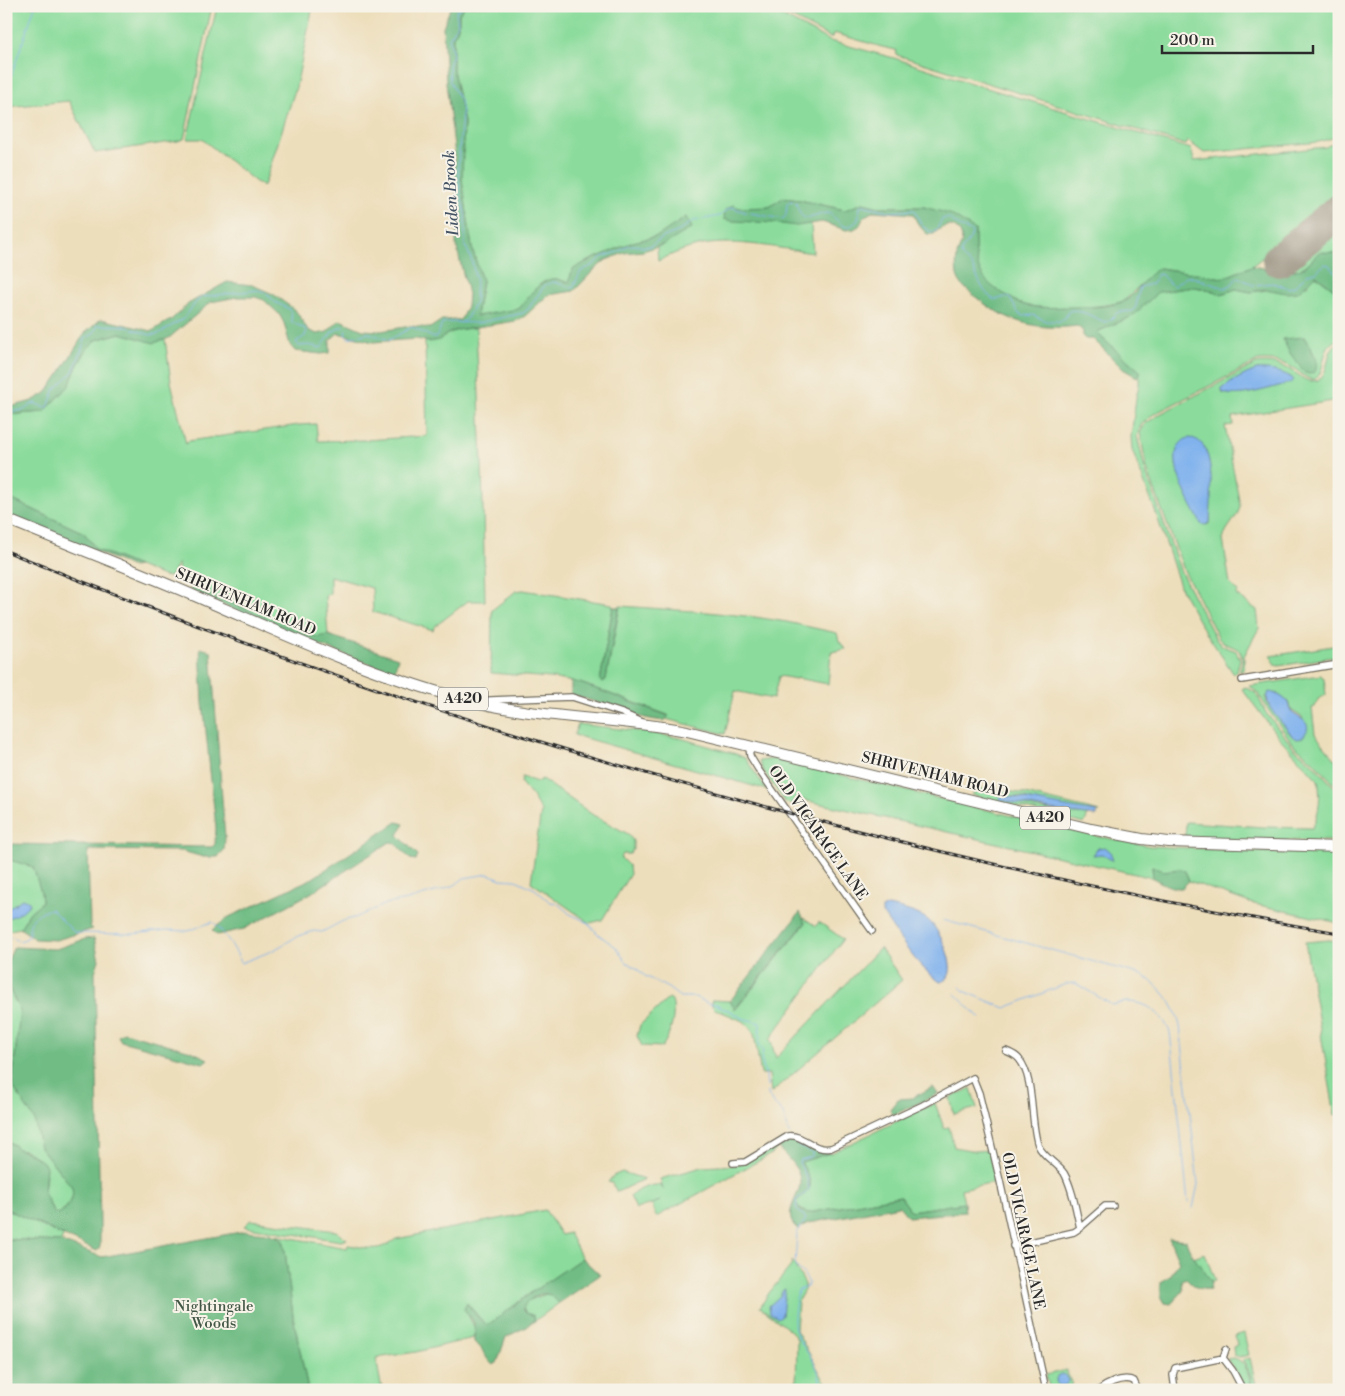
<svg xmlns="http://www.w3.org/2000/svg" width="1345" height="1396" font-family="'Libre Bodoni',serif">
<style>
.green{fill:#8bdc9c;stroke:#5b8464;fill-rule:evenodd}
.forest{fill:#70bc84;stroke:#4e7458}
.water{fill:#81b2ed;stroke:#566e8c}
.lines{fill:none;stroke-linecap:round;stroke-linejoin:round}
.stream{stroke:#81b2ed;stroke-width:1}
.runway{stroke:#8c8473;stroke-width:34}
.minor-casing{stroke:#6f6a5d;stroke-width:8}
.trunk-casing{stroke:#6f6a5d;stroke-width:12}
.minor{stroke:#fff;stroke-width:5.5}
.trunk{stroke:#fff;stroke-width:10}
.rail-casing{stroke:#2b2b2b;stroke-width:3}
.rail{stroke:#f7f3e8;stroke-width:1;stroke-dasharray:4;stroke-linecap:butt}
.labels{text-anchor:middle;dominant-baseline:central;stroke-width:4;stroke-linejoin:round;paint-order:stroke}
.shield{fill:#f7f3e8;stroke:#686764;stroke-width:1}
.shield-label{font-size:14px;font-weight:bold;fill:#2b2b2b}
.street-label{font-size:15px;fill:#2b2b2b;stroke:#f7f3e8}
.park-label{font-size:15px;fill:#435747;stroke:#f7f3e8}
.water-label{font-size:16px;font-style:italic;fill:#455465;stroke:#f7f3e8}
</style>
<rect width="100%" height="100%" fill="#f7f3e8"/>
<filter id="ink" filterUnits="userSpaceOnUse"><feTurbulence type="fractalNoise" baseFrequency=".02" numOctaves="2"/><feDisplacementMap in="SourceGraphic" scale="10" xChannelSelector="R" yChannelSelector="G"/><feConvolveMatrix kernelMatrix="1 2 1 2 8 2 1 2 1" color-interpolation-filters="sRGB"/></filter>
<filter id="wash" filterUnits="userSpaceOnUse"><feTurbulence type="fractalNoise" baseFrequency=".0096" numOctaves="4" result="noise"/><feDisplacementMap in="SourceGraphic" scale="20" xChannelSelector="R" yChannelSelector="G"/><feGaussianBlur stdDeviation="1.12" result="paint"/><feColorMatrix in="noise" values="0 0 0 0 0 0 0 0 0 0 0 0 0 0 0 0 0 1.4 0 .05"/><feComposite in="paint" operator="in"/></filter>
<g filter="url(#wash)">
<rect width="100%" height="100%" fill="#eddebb"/>
<path class="green" d="M6,6H212L184,139L178,141L95,153L69,101L6,107Z
M217,6H313L296,87L264,186L256,182L202,139H187Z
M465,6H763L830,41L894,58L980,86L1191,149L1194,161L1326,147L1339,139V196L1252,266L1223,278L1160,268C1152,275 1144,281 1137,288C1132,292 1129,298 1123,301C1107,308 1043,310 1025,305C1015,303 992,289 986,281C974,268 975,247 975,230L936,211L924,207H879L863,203L845,210L800,200L783,198L769,207L725,210C753,217 782,228 811,224L813,253C777,248 738,239 702,245C687,248 672,254 658,261L657,247L665,244L686,218L658,236L633,242L586,262L572,270L569,283C565,282 561,280 557,279C540,277 528,298 519,309L476,317L482,281L472,248L462,179L464,122L453,70V36L457,31L459,21V15L461,10Z
M770,6H1339V134L1332,138L1319,142L1204,153L1188,141L1186,145L897,55L896,50L882,47L834,33L831,38Z
M1339,200V219L1281,266L1274,270L1269,267L1266,261L1268,257Z
M1339,224V253L1319,252C1304,269 1302,270 1279,272Z
M1315,275L1339,293V339C1334,341 1330,343 1327,349C1321,363 1323,393 1299,372C1288,363 1272,359 1258,361L1154,414L1141,425L1137,436L1145,469L1180,570L1217,641L1223,646L1236,651L1240,659L1237,672L1233,673L1199,622L1181,589L1157,516L1132,450L1131,437L1136,398L1139,385V374L1140,372L1101,337L1097,332L1133,315L1158,292L1194,287L1207,289L1221,294L1236,289L1251,292L1307,285ZM1304,337L1316,358L1318,366L1292,339Z
M476,328L482,463L485,601H468L434,627L433,630L373,612L372,588L330,576V594L325,595L328,635L317,638L293,629L192,586L191,588L178,579L179,572L178,563L170,577L163,576L96,549L84,533L6,497V415L44,412L69,386L77,366L87,349L96,340L120,333L154,342L165,339L171,382L186,444L188,441L299,425L316,424L318,441L366,440L427,436L425,341C437,344 445,334 455,331C462,328 469,329 476,328Z
M1339,342V400L1232,417L1233,425L1225,426L1240,505C1239,518 1226,526 1223,539L1230,584L1238,592L1236,595L1257,610L1259,628L1244,656V669L1240,672C1240,668 1242,664 1242,660C1243,645 1227,648 1219,639L1184,570L1147,469L1140,433L1145,424L1160,414L1256,364C1268,361 1283,365 1292,371C1302,376 1306,384 1318,380C1332,370 1323,352 1339,342ZM1257,370C1269,370 1280,373 1291,377L1293,381C1276,387 1240,398 1222,393L1239,378ZM1206,450C1213,474 1210,497 1210,521L1208,525L1194,509L1176,464Z
M523,590L612,604L613,607L600,681H605L606,679L620,606L707,612L755,617L787,622L837,633L839,641L846,649L831,652L828,684L796,678V679L779,676L773,699L735,691L725,734L666,719L668,715L580,683L550,678L491,673L492,610L516,591Z
M1339,645V656L1279,666L1275,665L1271,656Z
M1321,675L1324,679L1326,695L1318,699L1315,707L1312,708L1315,734L1339,764V789L1312,760L1294,745L1266,707L1258,692L1249,686ZM1276,693L1288,702L1291,710L1303,718L1292,736L1267,704L1266,697Z
M1245,687L1256,693L1266,713L1294,748L1310,761L1339,792V828H1334L1332,841L1246,840L1185,837L1186,822L1264,827L1312,828C1320,813 1321,796 1318,780L1276,734L1242,689Z
M578,724L646,732L680,738L736,754L745,758L767,790L574,735Z
M774,759L1096,836L1150,846L1282,853L1339,850V923L1250,903L1189,881L1185,871L1180,869L1163,871L1152,866L1153,878L795,798L793,805L785,802L762,769L759,761Z
M522,777L537,782L542,779L593,815L628,834L633,841V849L630,854H623L620,857L629,866L630,874L602,920L590,923L531,882L541,811L532,796L521,783Z
M990,788L1025,794L1100,812C1081,815 1044,804 1025,798C1018,796 1009,797 1001,796C1026,810 1059,813 1088,815L1084,824L971,795L980,789Z
M6,859L33,866L41,892L42,902L30,912L20,928L6,931Z
M802,917L816,926L819,922L843,939L770,1039L776,1058L880,948L902,980L771,1093L769,1074H761L754,1034L745,1022L715,1009L712,1006V1000L730,1001L736,1009L805,924Z
M1329,940L1339,941V1114L1335,1115L1305,942Z
M6,982L20,1011L12,1085L35,1119L40,1147L72,1187C75,1200 68,1205 60,1214L54,1213L44,1193L46,1175L36,1157L25,1150L18,1149L14,1145L6,1141C9,1133 10,1122 6,1113Z
M669,998L672,1000C676,1015 671,1034 662,1047L642,1046L637,1036L640,1025Z
M971,1088L977,1108L954,1114L950,1098Z
M935,1103L944,1128L949,1127L954,1147L975,1151L989,1150L995,1182L961,1189L964,1203L911,1211L900,1196L809,1213C803,1211 794,1207 797,1200L810,1187V1181L801,1162L833,1152Z
M778,1147L773,1153L656,1217L652,1204L660,1201L636,1209L630,1196C637,1190 650,1184 660,1185L663,1189L660,1179L702,1167L736,1165Z
M622,1172L644,1179L617,1192L612,1183L608,1182L613,1176Z
M6,1209L63,1236L61,1242L6,1239Z
M545,1210L561,1235L569,1233L582,1258L528,1295L491,1323L487,1325L483,1322L467,1303C468,1307 468,1313 469,1317C473,1325 477,1328 473,1338L416,1352L376,1358L382,1390H308L293,1316L284,1243L281,1238L275,1235L347,1248L348,1245C370,1248 377,1253 396,1239Z
M251,1220L336,1231L347,1239L341,1241L247,1227L244,1226Z
M1205,1253L1215,1281H1211L1193,1257Z
M792,1261L805,1284L804,1290L798,1301L796,1330L824,1380L833,1387L843,1390H796L797,1339L792,1332L760,1307L769,1293L791,1266Z
M546,1294L551,1295L559,1303L532,1323L534,1320V1316L526,1313L523,1307L529,1300Z
M1244,1333L1249,1355L1240,1357L1234,1355L1233,1347L1237,1345L1235,1336Z
M1234,1358C1245,1361 1249,1373 1251,1384L1248,1390H1245C1241,1377 1234,1370 1227,1359Z
M1250,1358L1257,1390H1249C1255,1380 1248,1368 1242,1360Z
M1066,1370L1072,1385L1063,1389L1050,1390L1046,1375Z"/>
<path class="forest" d="M451,6H465L459,14V21L457,31L453,36V70L464,122L462,179L472,248L482,281L476,316L519,309C528,298 540,277 557,279C561,280 565,282 569,282L572,270L586,262L633,242L658,236L686,217L692,228L665,244L643,251L624,253L606,260L593,271L574,291L548,295L525,316L516,321L457,330L447,334L439,340L429,342L417,339L373,342L338,333L330,340V353L321,354L295,351L290,345L284,323L279,314L264,300L255,297H237L211,302L169,338L154,343L120,333L96,340L87,349L77,366L69,386L44,412L6,415V403L14,406L32,401L46,393L62,370L84,334L101,319L152,331L172,319L188,304L227,282L252,285L273,294L296,311L308,330L317,334L327,332L340,320L363,330L381,331L411,326L430,328L442,320H460L461,319L467,306L468,294L456,244L457,223L454,146L446,83L443,27Z
M783,198L800,200L845,210L863,203L879,207H924L950,214L975,230C975,264 976,280 1008,296C1013,299 1019,304 1025,305C1039,309 1056,307 1071,307C1088,307 1108,308 1124,301C1137,295 1144,275 1160,268L1223,278L1252,266L1263,268L1268,273L1296,270L1305,267L1319,252L1339,253V293L1316,275L1298,292L1286,293L1266,289L1251,292L1236,289L1221,294L1207,289L1194,287L1158,292L1133,316L1097,332L1101,337L1141,372L1137,377L1123,369L1093,339H1086L1083,337V331L1077,326C1038,331 1007,322 977,298C969,291 960,286 957,275C956,270 956,261 957,256C958,249 964,242 961,235C955,221 942,225 934,234H927L918,224L913,214L874,211L865,216L859,226L854,229L846,230L822,222L797,226L774,223L732,221L724,219L725,210L733,205L739,208L769,207Z
M1304,337C1310,348 1321,360 1315,372L1310,374L1305,373L1289,352L1283,339Z
M6,497L84,533L96,549L138,566L133,567L6,515Z
M191,586L293,629L317,637L328,635L398,658L394,673L303,639L190,591Z
M613,607H619L606,679L603,682L600,681Z
M200,648L211,651L225,838L224,850L218,857H203L182,851L88,850L90,926L93,929L56,940L35,939L20,928L30,912L42,902L41,892L33,867L6,859V844L212,847L215,844L216,828L203,703Z
M571,681L580,683L669,716L664,721C631,718 603,702 571,695Z
M397,822L404,824L398,835L418,855L416,860L410,859L395,843L390,842L311,893L244,929L217,935L212,930L229,917L313,878Z
M1152,866L1163,871L1180,869L1185,871L1189,881L1182,888C1172,889 1162,883 1153,878Z
M800,912L805,923L735,1009L730,1001Z
M94,938L99,960L95,972L100,1224V1247L97,1251L6,1209V1141L14,1145L18,1149L28,1152L43,1162L46,1167L44,1193L54,1213L60,1214C68,1206 75,1200 72,1187L40,1147L34,1119L12,1085L20,1011L6,982V964L14,947L56,949L85,939Z
M124,1032L191,1051L208,1059L203,1063L121,1041L118,1036Z
M933,1087L938,1094L893,1115L890,1109L898,1099L912,1098Z
M792,1140C805,1141 816,1150 829,1153L801,1162C806,1172 815,1184 806,1193C802,1196 799,1199 796,1202L801,1211L808,1213L900,1196L911,1211L964,1203L965,1212L908,1217L899,1206L809,1223L798,1229C779,1215 802,1195 800,1180C799,1167 786,1157 778,1147Z
M246,1231C259,1233 276,1231 284,1243L293,1316L308,1390H6V1239L61,1242L102,1257Z
M1169,1238L1186,1240C1191,1257 1202,1267 1211,1281L1210,1289C1199,1290 1194,1287 1186,1279L1182,1281L1183,1291L1171,1304L1165,1303L1161,1296V1282L1170,1276L1179,1262Z
M582,1258L600,1275L559,1303C556,1301 553,1296 550,1295C542,1290 525,1301 523,1309L526,1313L534,1316V1320L526,1327L506,1337L497,1363L493,1365C484,1358 485,1349 474,1342C473,1337 476,1334 475,1329C475,1321 468,1315 464,1309L467,1303L478,1317L487,1325L491,1323L528,1295Z"/>
<path class="water" d="M1257,370C1268,369 1287,372 1294,380L1290,383C1273,387 1237,400 1222,392V389C1233,381 1244,374 1257,370Z
M1188,438C1218,436 1211,502 1210,521L1206,525L1201,524C1191,503 1158,451 1188,438Z
M1269,692C1276,693 1284,697 1288,703C1289,706 1289,709 1291,711C1296,718 1314,721 1305,734C1303,738 1300,739 1296,739L1292,736C1285,723 1261,707 1269,692Z
M1000,796C1032,798 1064,808 1097,812V816C1064,813 1032,807 1000,800Z
M1105,847L1110,851L1113,861L1102,854L1093,855L1098,848Z
M22,899H26L30,903C25,911 15,917 6,918V910Z
M888,906C899,908 920,913 928,920C940,929 964,979 940,982C915,965 899,937 882,913V909Z
M785,1289L782,1315L778,1318L770,1313L769,1306L780,1296L783,1290Z
M1056 1380a6 6 0 1 1 12 0a6 6 0 1 1-12 0Z"/>
<g class="lines">
<path class="stream" d="M6,91L35,6
M461,323L467,318L475,303L476,282L472,261L465,245V214L460,191L458,167L462,113L460,100L450,82L449,66L453,55L449,39L458,24L456,11L464,6
M6,412L24,410L34,403L46,408L48,407L55,389L73,372L79,357L85,339L93,334L98,325L124,326L150,335L158,334L183,319L197,301L202,297L257,290L267,294L275,302L289,309L291,313L292,322L307,330L305,336L296,342L299,346L309,345L321,348L332,332L342,326L346,329L345,335L348,338L369,333L389,340L412,327L434,338L437,336L442,324L446,322L478,323L523,313L528,309L545,285L554,282L573,288L581,271L593,265L602,257L618,252L627,246L633,245L645,247L650,246L664,237L679,231L693,221L720,216L731,207L745,212L783,219L786,215L787,204L790,201L796,203C803,228 810,215 828,213C841,219 841,236 858,220L860,207L863,205L891,212L914,210L922,226L931,232L936,231L942,219L948,218L961,227L972,232C972,242 961,247 961,253C961,260 971,261 973,268C978,278 984,296 995,300L1005,297H1009L1019,314L1024,316L1033,315L1046,321H1060L1065,318L1068,312L1072,310L1085,313L1105,322L1110,320L1118,312L1133,311L1136,306L1140,287L1152,284L1158,274L1162,275L1168,282L1174,286L1185,277L1189,276L1224,288L1231,285L1238,277L1253,285L1273,283L1289,288L1295,286L1307,274L1316,272L1325,264L1329,265L1339,276
M943,920L1142,975C1162,987 1175,1004 1180,1026L1198,1184L1193,1208
M6,941L12,936L19,941L26,939L29,934C28,920 37,912 51,909L74,932L78,933L132,934L168,930L188,931L212,922C220,925 239,955 241,963L272,951L298,936L314,931L322,932L343,921L357,917L386,904L407,900L445,889L455,885L464,878L488,874L501,879L516,880L535,889L550,902L557,903L570,914L587,922L599,935L616,947L626,962L636,968L645,976L668,988L680,997H695L709,1004H716L724,1009L729,1010L742,1018L760,1023L759,1044L763,1051L761,1059L766,1076L768,1094L772,1102L783,1113L787,1130L790,1134
M960,987L964,991L1005,1008L1066,984L1075,983L1112,1005C1118,1004 1122,1002 1128,1002C1148,1002 1162,1014 1170,1032L1188,1202
M955,994L982,1020
M794,1139L800,1147L813,1153L810,1157L800,1160L799,1163L807,1178L809,1189L807,1192L796,1200L797,1210L804,1216L806,1219L797,1233L795,1266L803,1273L809,1283L807,1287L798,1290C796,1302 792,1317 795,1329C801,1352 823,1361 820,1390"/>
<path class="runway" d="M1279,260L1339,211"/>
</g>
</g>
<g filter="url(#ink)">
<g class="lines">
<defs>
<path id="minor" d="M1242,680L1339,664
M481,701L491,700L572,697L622,713L642,722
M749,747L750,756L758,769L872,931
M1006,1051C1011,1053 1016,1055 1019,1059C1035,1078 1030,1122 1038,1145C1043,1157 1057,1163 1064,1173C1073,1189 1076,1211 1080,1228
M733,1163L745,1162L788,1136C804,1134 814,1152 831,1148L923,1105L973,1078L979,1093L1000,1181L1046,1390
M1013,1246L1074,1232L1080,1228L1105,1206H1113
M1223,1358L1226,1349
M1099,1390C1109,1383 1122,1376 1134,1381L1138,1390
M1175,1390L1173,1375L1175,1368L1223,1358L1233,1371L1243,1390"/>
<path id="trunk" d="M6,519C69,545 133,569 195,596C283,634 370,674 463,699C537,719 613,717 687,731L1091,829L1142,839L1169,842L1339,847"/>
</defs>
<use href="#minor" class="minor-casing"/>
<use href="#trunk" class="trunk-casing"/>
<use href="#minor" class="minor"/>
<use href="#trunk" class="trunk"/>
<defs>
<path id="rail" d="M6,551C280,663 561,755 847,828C1010,870 1174,906 1339,933"/>
</defs>
<use href="#rail" class="rail-casing"/>
<use href="#rail" class="rail"/>
</g>
</g>
<g class="labels">
<g class="shield">
<rect x="438" y="687.5" width="50" height="23" rx="4"/>
<rect x="1020" y="806.5" width="50" height="23" rx="4"/>
</g>
<g class="shield-label">
<text x="463" y="699">A420</text>
<text x="1045" y="818">A420</text>
</g>
<g class="street-label">
<text transform="translate(246 602) rotate(23)">SHRIVENHAM ROAD</text>
<text transform="translate(935 775) rotate(14)">SHRIVENHAM ROAD</text>
<text transform="translate(818 833) rotate(55)">OLD VICARAGE LANE</text>
<text transform="translate(1023 1231) rotate(78)">OLD VICARAGE LANE</text>
</g>
<g class="park-label">
<text x="214" y="1306">Nightingale<tspan x="214" dy="17">Woods</tspan></text>
</g>
<g class="water-label">
<text transform="translate(451 193) rotate(-93)">Liden Brook</text>
</g>
</g>
<rect width="1345" height="1396" fill="none" stroke="#f7f3e8" stroke-width="25"/>
<path d="M1162 45v8h151v-8" fill="none" stroke="#2b2b2b" stroke-width="2.5"/>
<text x="1170" y="45" font-size="15" fill="#2b2b2b" stroke="#f7f3e8" stroke-width="4" paint-order="stroke">200 m</text>
</svg>
